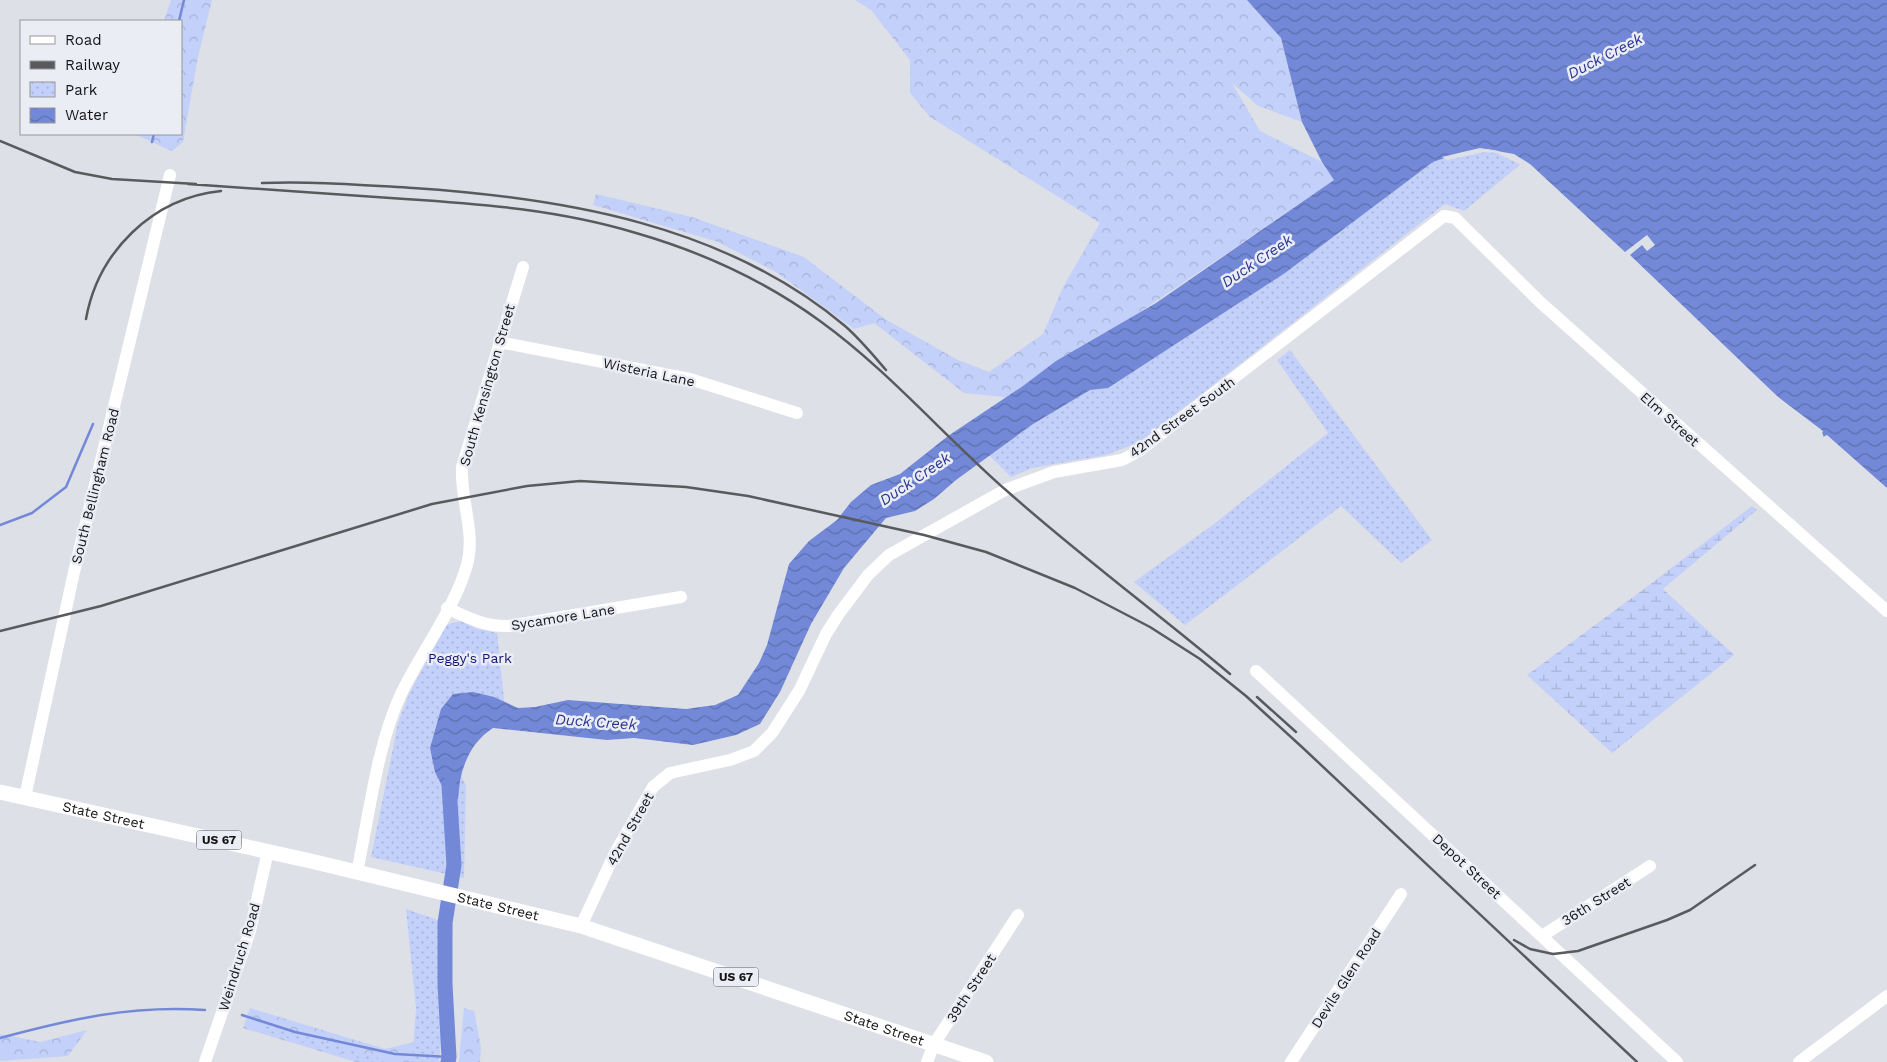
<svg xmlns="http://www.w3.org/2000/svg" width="1887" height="1062" font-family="'Work Sans',sans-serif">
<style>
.forest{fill:url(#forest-crowns)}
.wetland{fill:url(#wetland-marsh)}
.park{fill:url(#park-dots)}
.water{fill:url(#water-waves)}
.pier{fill:#dee0e7}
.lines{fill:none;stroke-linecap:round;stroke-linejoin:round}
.stream{stroke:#7389d8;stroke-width:2.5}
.river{stroke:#7389d8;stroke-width:15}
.minor{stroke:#fff;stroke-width:12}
.major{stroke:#fff;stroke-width:15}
.rail{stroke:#595a5e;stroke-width:2.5}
.labels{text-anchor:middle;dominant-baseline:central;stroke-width:5;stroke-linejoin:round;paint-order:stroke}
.shield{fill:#ebedf4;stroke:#555659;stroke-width:1}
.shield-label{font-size:12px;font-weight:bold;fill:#151517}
.street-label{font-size:14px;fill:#151517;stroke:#ebedf4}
.park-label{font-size:14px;fill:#151572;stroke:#ebedf4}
.water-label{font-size:15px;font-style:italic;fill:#293592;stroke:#ebedf4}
</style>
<defs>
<pattern id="forest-crowns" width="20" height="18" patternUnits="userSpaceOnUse" patternTransform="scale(1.25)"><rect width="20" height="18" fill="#c3d0f9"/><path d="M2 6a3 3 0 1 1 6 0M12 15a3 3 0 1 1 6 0" fill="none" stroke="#a7b2d5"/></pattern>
<pattern id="wetland-marsh" width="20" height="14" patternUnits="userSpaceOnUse" patternTransform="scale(1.25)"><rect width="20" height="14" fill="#c3d0f9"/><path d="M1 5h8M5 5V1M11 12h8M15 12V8" fill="none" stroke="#a7b2d5"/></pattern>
<pattern id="park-dots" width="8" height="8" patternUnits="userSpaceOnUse" patternTransform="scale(1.25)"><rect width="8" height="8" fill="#c3d0f9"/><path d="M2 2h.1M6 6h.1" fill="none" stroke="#a7b2d5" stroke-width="1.8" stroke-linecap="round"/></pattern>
<pattern id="water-waves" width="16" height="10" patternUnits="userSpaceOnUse" patternTransform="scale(1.25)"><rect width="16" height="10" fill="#7389d8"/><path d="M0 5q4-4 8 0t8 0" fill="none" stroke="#5d6fae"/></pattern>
</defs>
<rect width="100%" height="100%" fill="#dee0e7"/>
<path class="forest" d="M171,0H212L198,57L183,142L172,151L134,134H181V21H164Z
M855,0H1247L1281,38L1302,122L1258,106L1232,83L1260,131L1322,162L1335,180L1013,398L964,393L874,323L854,329L776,272L718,242L593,205L596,194L692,217L804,257L885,319L956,359L989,372L1043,334L1063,287L1100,223L930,117L910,93V60L871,10Z
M250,1008L385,1049L414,1042L437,1062H356L243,1028Z
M464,1008L474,1011L481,1047L480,1062H459Z
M87,1030L68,1056L0,1061V1034L41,1042Z"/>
<path class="wetland" d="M1752,506L1757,510L1663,589L1734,655L1612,753L1527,675L1644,589Z"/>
<path class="park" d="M1485,150L1497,151L1522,163L1464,211L1445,204L1140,442L1106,455L1032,468L1011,477L969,435L1335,180L1401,186L1433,162L1458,154Z
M1290,350L1432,540L1401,563L1341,506L1185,625L1134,582L1214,524L1328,433L1277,360Z
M461,621L477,629L497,633L505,708L447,748L466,785L464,878L371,857L398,723L409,694L446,625Z
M406,909L453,925L439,1062H412L416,1008Z
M255,1022L392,1062H371L264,1031Z"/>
<path class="water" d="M1247,0H1887V491L1826,436L1824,438L1822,432L1778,397L1522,163C1515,159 1506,154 1498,151C1478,145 1452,156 1433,162L1285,273L1108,388L1090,390L1033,424L956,480L934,499L915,511L886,518L844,568L811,624L780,692L760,724L736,735L693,745L634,738L607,740L493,728C474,740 464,760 460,781C459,789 459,796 456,805L451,804L435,772L430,748L441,709L453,694L473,692L494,697L518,708L535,707L568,700L686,709L715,705L738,695L759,663L767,645L789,564L809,541L837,520L851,502L871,485L900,474L948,436L1023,386L1056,361L1156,303L1334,180L1322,162L1302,122L1281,38Z"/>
<path class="pier" d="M1480,148L1514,154L1530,164L1625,252L1647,235L1655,245L1647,251L1642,245L1630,255L1778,397L1823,431L1821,435L1823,437L1827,435L1887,488V493L1826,439H1822L1819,433L1776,399L1641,277L1628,271L1604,267L1598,263L1588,236L1579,220L1521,165L1497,153L1485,152L1447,160L1442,157Z"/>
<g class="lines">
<path class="stream" d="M179,21L184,0
M152,142L154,134
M0,525L32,513L66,487L93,424
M242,1015L295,1032L395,1054L449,1057
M0,1038C71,1019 131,1005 205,1010"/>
<path class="river" d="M448,1062L449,1057L445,984V923L454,865L449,785"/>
<path class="minor" d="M499,342L690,379L797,413
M447,608C468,618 486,627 509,626L681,597
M1256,671L1677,1062
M25,797L74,572L170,175
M357,872C369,816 377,745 401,694C421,652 454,610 467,565C476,532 460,500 462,467L523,267
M581,926L615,853L653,787L670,773L730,760L754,751L772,733L799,691L826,634L838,615L868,575L889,555L1005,490L1054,472L1122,460L1139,451L1444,216L1455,218L1540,302L1887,611
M1542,936L1650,866
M205,1062L250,931L268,851
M927,1062L934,1044L1018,915
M1291,1062L1401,894
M1799,1062L1887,996"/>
<path class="major" id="s1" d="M0,792L315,862L581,926L986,1062"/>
<path class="rail" d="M0,141L75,172L112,179L196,184
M262,183C312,181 362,185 413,188C564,198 725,225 845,326C860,339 873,355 886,370
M188,184C260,189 333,194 405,199C483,204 560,210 636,233C702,252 765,281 820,321C888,370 944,436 1007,491C1079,555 1156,612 1230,674
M86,319C98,252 152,198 221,191
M0,631L101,606L432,504L527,486L580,481L686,487L748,496L924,535L986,552L1075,588L1150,627L1200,659L1246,696L1303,748L1637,1062
M1257,697L1296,732
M1514,940L1530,949L1553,954L1578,951L1667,920L1690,910L1755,865"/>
</g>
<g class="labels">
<g class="shield">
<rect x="196.5" y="830.5" width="45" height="19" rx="4"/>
<rect x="713.5" y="967.5" width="45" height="19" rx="4"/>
</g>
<g class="shield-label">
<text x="219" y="840">US 67</text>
<text x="736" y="977">US 67</text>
</g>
<g class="street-label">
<text transform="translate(649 372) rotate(12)">Wisteria Lane</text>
<text transform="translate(487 385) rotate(-74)">South Kensington Street</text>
<text transform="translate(1182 417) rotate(-36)">42nd Street South</text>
<text transform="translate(1670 419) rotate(42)">Elm Street</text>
<text transform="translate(95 486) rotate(-76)">South Bellingham Road</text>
<text transform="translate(563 617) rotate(-9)">Sycamore Lane</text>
<text stroke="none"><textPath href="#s1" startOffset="106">State Street</textPath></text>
<text transform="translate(630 829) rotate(-61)">42nd Street</text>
<text transform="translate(1467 866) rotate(43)">Depot Street</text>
<text transform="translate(1596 901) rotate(-32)">36th Street</text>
<text stroke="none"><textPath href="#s1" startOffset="511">State Street</textPath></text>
<text transform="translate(239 957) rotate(-73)">Weindruch Road</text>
<text transform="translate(1346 978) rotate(-57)">Devils Glen Road</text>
<text transform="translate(971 988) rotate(-57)">39th Street</text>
<text stroke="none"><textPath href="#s1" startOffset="916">State Street</textPath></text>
</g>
<g class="park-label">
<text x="470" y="658">Peggy's Park</text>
</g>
<g class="water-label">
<text transform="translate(1605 56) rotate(-27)">Duck Creek</text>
<text transform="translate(1257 261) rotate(-34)">Duck Creek</text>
<text transform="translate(915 479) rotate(-34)">Duck Creek</text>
<text transform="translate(596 722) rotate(4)">Duck Creek</text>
</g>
</g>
<rect x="20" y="20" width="162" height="115" fill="#ebedf4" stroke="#95979c"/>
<rect x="30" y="36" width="25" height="8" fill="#ffffff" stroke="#95979c"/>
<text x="65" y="45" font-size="15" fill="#151517">Road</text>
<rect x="30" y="61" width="25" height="8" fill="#595a5e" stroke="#95979c"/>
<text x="65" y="70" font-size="15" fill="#151517">Railway</text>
<rect x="30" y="82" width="25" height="15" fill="url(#park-dots)" stroke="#95979c"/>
<text x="65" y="95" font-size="15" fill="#151517">Park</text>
<rect x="30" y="108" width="25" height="15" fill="url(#water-waves)" stroke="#95979c"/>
<text x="65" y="120" font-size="15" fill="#151517">Water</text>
</svg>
